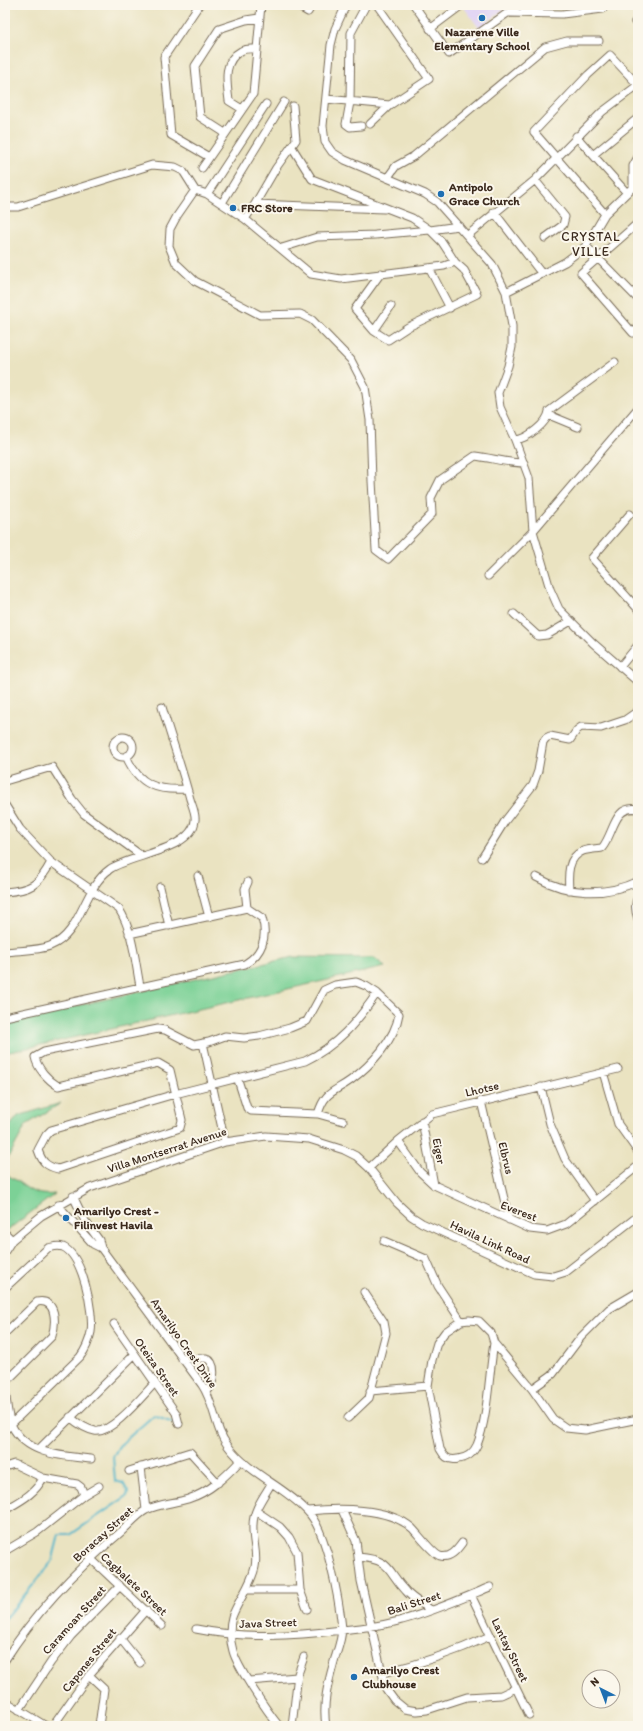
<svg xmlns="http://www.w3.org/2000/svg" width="643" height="1731" font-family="Itim,sans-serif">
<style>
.built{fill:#e1d4f4}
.green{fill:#7bd196;stroke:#5b7e5a}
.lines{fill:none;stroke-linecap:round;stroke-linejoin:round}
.stream{stroke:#4eb6cc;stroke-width:2}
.minor-casing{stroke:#786b57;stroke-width:9}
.minor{stroke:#fff;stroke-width:7}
.poi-dot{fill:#1f6fb2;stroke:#fbf7ec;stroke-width:1.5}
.labels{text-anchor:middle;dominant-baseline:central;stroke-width:4;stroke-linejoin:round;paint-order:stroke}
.poi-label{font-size:12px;font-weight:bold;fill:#3b2a1e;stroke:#fbf7ec;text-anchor:start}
.street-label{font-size:12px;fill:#3b2a1e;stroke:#fbf7ec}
.neighbourhood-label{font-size:13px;letter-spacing:1px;fill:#3b2a1e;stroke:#fbf7ec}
</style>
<rect width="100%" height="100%" fill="#fbf7ec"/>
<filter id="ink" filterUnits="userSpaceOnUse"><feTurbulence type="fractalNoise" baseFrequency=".025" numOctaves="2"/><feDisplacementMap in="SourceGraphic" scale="8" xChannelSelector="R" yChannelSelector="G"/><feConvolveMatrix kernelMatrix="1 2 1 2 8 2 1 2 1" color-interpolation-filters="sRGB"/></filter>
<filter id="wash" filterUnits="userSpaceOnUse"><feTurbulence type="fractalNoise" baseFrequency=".012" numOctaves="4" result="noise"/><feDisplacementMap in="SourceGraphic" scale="16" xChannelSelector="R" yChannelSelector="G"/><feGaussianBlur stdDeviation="0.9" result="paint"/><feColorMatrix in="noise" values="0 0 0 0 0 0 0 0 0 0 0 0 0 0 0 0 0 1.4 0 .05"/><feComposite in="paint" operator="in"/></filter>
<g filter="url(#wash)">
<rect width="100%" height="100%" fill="#eae3c1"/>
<path class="built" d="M465,5H503L506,8L479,28L463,6Z"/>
<path class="green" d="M293,957L375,958L385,967L5,1053V1022Z
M61,1103L26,1125L5,1164V1132L18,1116Z
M5,1174C26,1184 29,1197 55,1194L5,1232Z"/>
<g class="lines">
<path class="stream" d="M5,1619L52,1562L59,1535H70L127,1496L128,1492L123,1483L115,1481L113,1457L119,1446L154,1415L173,1422"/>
</g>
</g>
<g filter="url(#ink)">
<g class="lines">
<defs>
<path id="minor" d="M199,5L164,57L171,135L209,157
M296,5L308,12L312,5
M346,5L335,29L331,45L323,126L325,142L332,152L345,160L425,194L437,202L492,264L506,292L512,326V347L508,366L498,393L500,407L515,440L529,478L533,531L550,589L559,609L593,643L638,682
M414,5L449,54L519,5
M509,13L562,14L603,9L601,5
M638,19L635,22L638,26
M430,29L462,5
M326,99L390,105L429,79L377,5
M242,109L229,101C227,83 222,61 241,51C245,48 252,49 257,49
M370,124L390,105
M361,126L350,127L346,124L350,102L351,33L366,5
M225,133L200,117L195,66L219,29L246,20L259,18
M576,136L627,193
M292,147L312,179L412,218L430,230L442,242L455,262L464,270L477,294L408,327L388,340L374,331L355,309L381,273
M593,155L638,118
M202,168L253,94L261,5
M388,177L396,166L414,156L545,47L567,41H599
M535,180L565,217L563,225L545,238
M195,190L207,194L245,219L311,274L341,279L444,266L455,262
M207,194L266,104
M222,203L284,102
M255,204L276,168L296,140L293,106
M5,207H18L40,200L152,165L175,167L183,171L195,190L177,216L170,229L169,246L176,263L195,281L260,315L300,314L312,320L351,360L365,387L370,420L372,481L376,550L388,559L432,514L431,498L440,480L475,456C492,458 507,463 524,463
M494,212L542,274
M605,214L534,132L588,75L610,55L638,85
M245,219L255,204L384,209
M638,223L581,273L633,333L638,328
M468,235L535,180L602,112L638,85
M586,246L638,299
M282,248L317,237L375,235L430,230L459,226
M429,268L450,308
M506,292L565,262L586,246L605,214L633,187V166L638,157
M374,331L391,306
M549,415L578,427
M515,440C527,439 548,423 549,411L615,362
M630,514L592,558L638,609
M488,576L533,531L638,408
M514,614L538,636L547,635L571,621
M620,667L638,645
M113 747a10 10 0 1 1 20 0a10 10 0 1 1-20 0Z
M126,756C139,786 158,791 187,789
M5,781L52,767L72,799L84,814L142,856
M5,805L20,829L51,862L119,909C133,931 135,961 140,986
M482,858L505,821L533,785L538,771L543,742L546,738L550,736L570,740L577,730L581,727L601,728L625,720L638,711
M198,876L209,917
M536,877C568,895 605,897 638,881
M160,887L169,926
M569,890C568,876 567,857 583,851C589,849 596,849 602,848C615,832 613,805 638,809
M5,892C31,890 39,885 51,862
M638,897C634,904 635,911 638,919
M247,908L245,889L248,882
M5,952C19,950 37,951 50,946C82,934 82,889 110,869C130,855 193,850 195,820C196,814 192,805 190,799C182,768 171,738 162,707
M5,1017L245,964C262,954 268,937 262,918L247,908L129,934
M203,1043L225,1142
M603,1072L618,1124L638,1152
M238,1080L247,1108L251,1111L318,1114L343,1121
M541,1087L550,1124L565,1159L595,1201
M481,1101L509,1220
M318,1114C325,1091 333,1093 351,1080C371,1065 395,1040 399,1014L377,993L366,986L356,982L335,985L324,990L307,1021L290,1028L259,1036L244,1038L225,1036L209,1042L194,1045L165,1030L158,1029L44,1052L35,1057C37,1068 48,1080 58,1086L158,1063L170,1070L182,1120L180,1128L58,1169C46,1166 42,1162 38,1150L46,1135L51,1130L175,1094L305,1061C337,1046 357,1022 377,993
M422,1121L434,1185
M398,1141L420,1172L434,1185L530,1229L547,1231L566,1224L638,1166
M369,1168L398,1141L432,1114L618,1069
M73,1196L85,1221L99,1240L101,1248
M58,1205L93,1244L101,1248L202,1385C215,1404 214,1428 228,1446C249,1474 284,1486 307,1511C327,1530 339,1600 342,1628C342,1638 338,1649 335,1658C329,1680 322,1702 326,1726
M5,1233L12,1240
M384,1241L426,1259L438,1286L461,1321
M5,1251L12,1240L41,1216L90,1188L225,1142L266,1136L309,1139L344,1150L356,1156L369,1168L397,1203L411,1216L422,1223L534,1274L553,1276L566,1272L638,1216
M5,1288L48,1248C53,1247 57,1245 63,1247C83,1256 94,1312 91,1332C89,1342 86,1349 80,1357L5,1430
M114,1324L176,1413L179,1424
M5,1333L37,1302C57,1298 56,1323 52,1336L5,1383
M494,1343C489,1373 488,1418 477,1445C473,1454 467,1458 458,1459C449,1461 444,1457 440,1449L428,1386L432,1360L437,1343L445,1332L461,1321L469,1320L479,1321L491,1333L494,1343L532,1389L553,1419L566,1428L585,1430L638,1419
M182,1359L206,1358C218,1363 214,1384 207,1392
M532,1389L553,1374L581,1337L609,1309L638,1292
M5,1390C7,1401 7,1416 12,1426C27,1455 63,1456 91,1459
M370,1391L428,1386
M70,1417C77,1423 85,1429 95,1431C112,1434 143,1395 155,1383
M348,1418L369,1398L386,1333L384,1322L364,1292
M39,1449L135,1354
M5,1467L14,1464L43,1478L77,1484L81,1487L84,1495
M141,1467L146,1510
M129,1471L190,1452L218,1483
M271,1484C264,1496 253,1510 253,1525C252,1540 258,1553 255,1567C251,1586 238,1600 232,1617C229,1627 230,1641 233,1651C237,1667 267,1711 279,1726
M5,1510C20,1501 35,1494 43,1478
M342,1510L356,1541L361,1581L382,1673L386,1689L394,1700L405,1709L417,1711L427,1710L467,1697L501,1695L516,1688
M256,1511L280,1527L289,1537L297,1552L300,1590L307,1609
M308,1511C338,1508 388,1507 412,1528C418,1534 433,1554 440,1556C450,1559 457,1550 462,1543
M5,1551L37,1532L84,1495L99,1486
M358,1557C393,1560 386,1570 406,1591C412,1599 423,1604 431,1610
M90,1558L162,1626
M246,1590H300
M471,1595L529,1715
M196,1629C244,1639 293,1636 342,1630C362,1628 382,1626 402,1620C432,1612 461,1599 490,1587
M120,1638L140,1663
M5,1660C36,1611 77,1569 121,1532C129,1525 137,1515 146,1510C158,1504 175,1503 188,1499C210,1492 226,1476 241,1460
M382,1673C420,1664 455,1652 490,1636
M89,1675L104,1689L99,1726
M249,1681L297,1677
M5,1701L46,1726
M19,1710L51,1662L71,1636L120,1586
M53,1726L89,1675L146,1610
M292,1726L298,1674L304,1657"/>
</defs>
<use href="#minor" class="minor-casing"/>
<use href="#minor" class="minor"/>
</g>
</g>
<g class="poi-dot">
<circle cx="482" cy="18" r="4"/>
<circle cx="441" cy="194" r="4"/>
<circle cx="233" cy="208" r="4"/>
<circle cx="66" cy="1218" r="4"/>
<circle cx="354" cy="1677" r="4"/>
</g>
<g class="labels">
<g class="poi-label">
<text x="482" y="32" text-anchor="middle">Nazarene Ville<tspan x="482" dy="14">Elementary School</tspan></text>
<text x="449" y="187">Antipolo<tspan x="449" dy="14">Grace Church</tspan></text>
<text x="241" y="208">FRC Store</text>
<text x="74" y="1211">Amarilyo Crest -<tspan x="74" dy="14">Filinvest Havila</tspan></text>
<text x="362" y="1670">Amarilyo Crest<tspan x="362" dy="14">Clubhouse</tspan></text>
</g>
<g class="street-label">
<text transform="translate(482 1089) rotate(-13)">Lhotse</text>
<text transform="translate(167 1150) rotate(-18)">Villa Montserrat Avenue</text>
<text transform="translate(439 1151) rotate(79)">Eiger</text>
<text transform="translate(506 1158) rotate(76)">Elbrus</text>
<text transform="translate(519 1211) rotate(21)">Everest</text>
<text transform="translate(490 1242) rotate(25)">Havila Link Road</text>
<text transform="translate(184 1343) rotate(55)">Amarilyo Crest Drive</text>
<text transform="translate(157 1367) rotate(55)">Oteiza Street</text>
<text transform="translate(103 1534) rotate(-42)">Boracay Street</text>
<text transform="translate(134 1584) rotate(43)">Cagbalete Street</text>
<text transform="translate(414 1603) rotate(-18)">Bali Street</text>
<text transform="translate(74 1620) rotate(-48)">Caramoan Street</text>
<text transform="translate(268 1623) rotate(-2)">Java Street</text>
<text transform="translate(510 1650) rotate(64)">Lantay Street</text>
<text transform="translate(89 1660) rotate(-51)">Capones Street</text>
</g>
<g class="neighbourhood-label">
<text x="591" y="236">CRYSTAL<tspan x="591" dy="15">VILLE</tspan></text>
</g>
</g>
<rect width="643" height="1731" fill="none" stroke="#fbf7ec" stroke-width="20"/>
<g transform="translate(601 1689) rotate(318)"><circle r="19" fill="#fbf7ec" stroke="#aea59a"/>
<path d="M0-3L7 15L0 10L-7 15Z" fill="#1f6fb2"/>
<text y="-6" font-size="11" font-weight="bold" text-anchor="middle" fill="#3b2a1e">N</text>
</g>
</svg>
